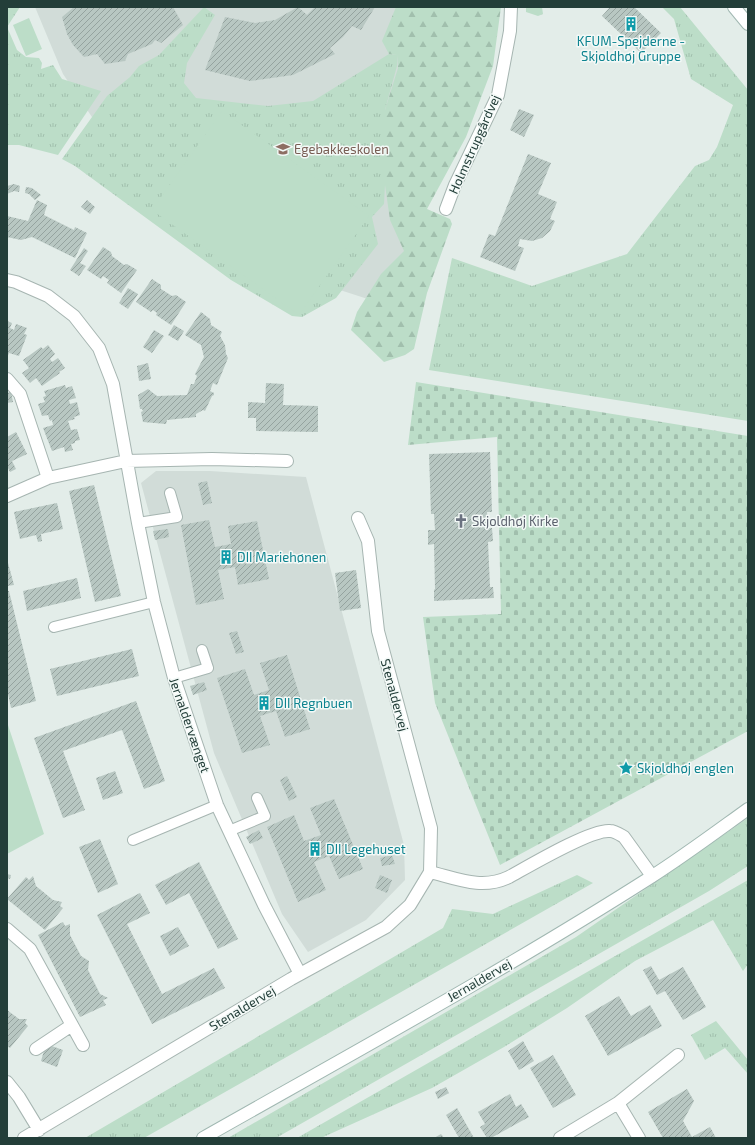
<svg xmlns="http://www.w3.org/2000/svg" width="755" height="1145" font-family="'Exo 2',sans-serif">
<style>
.built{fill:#d1dcd8}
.grass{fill:url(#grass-tufts)}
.forest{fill:url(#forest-firs)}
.cemetery{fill:url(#cemetery-stones)}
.park{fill:#bcddc8}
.building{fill:url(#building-hatch)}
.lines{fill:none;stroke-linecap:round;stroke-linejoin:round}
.lane-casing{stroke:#a6b5b1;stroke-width:12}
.street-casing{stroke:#a6b5b1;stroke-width:14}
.secondary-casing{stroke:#a1b8b2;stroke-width:14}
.lane{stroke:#fff;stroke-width:10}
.street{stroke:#fff;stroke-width:12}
.secondary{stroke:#fff;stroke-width:12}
.labels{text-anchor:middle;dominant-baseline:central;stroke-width:3;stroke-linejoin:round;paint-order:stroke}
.culture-label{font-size:13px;fill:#0d838f;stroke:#f3f9f7;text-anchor:start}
.street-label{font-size:13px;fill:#233e39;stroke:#f3f9f7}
.education-label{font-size:13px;fill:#785e54;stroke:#f3f9f7;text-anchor:start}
.worship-label{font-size:13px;fill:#5b616d;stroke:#f3f9f7;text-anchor:start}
</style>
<defs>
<pattern id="grass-tufts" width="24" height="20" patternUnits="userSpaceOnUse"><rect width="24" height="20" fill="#bcddc8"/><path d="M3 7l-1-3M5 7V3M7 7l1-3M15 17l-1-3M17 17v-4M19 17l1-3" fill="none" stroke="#a1bfad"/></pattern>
<pattern id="forest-firs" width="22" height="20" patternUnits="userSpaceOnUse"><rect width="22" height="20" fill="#bcddc8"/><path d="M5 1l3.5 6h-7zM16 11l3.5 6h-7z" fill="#a1bfad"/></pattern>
<pattern id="cemetery-stones" width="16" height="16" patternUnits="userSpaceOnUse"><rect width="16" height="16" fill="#bcddc8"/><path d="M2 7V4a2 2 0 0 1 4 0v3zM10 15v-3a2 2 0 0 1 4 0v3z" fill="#a1bfad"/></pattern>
<pattern id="building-hatch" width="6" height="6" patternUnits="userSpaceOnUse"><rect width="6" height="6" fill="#b8c7c2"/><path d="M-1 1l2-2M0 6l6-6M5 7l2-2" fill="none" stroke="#95a39f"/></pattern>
</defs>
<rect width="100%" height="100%" fill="#e3ede9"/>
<path class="built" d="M35,7H491L394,291L377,302L306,279L98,126L63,74Z
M156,471H210L306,477L404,845L405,880L366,920L308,952L282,914L214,753L141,483Z"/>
<path class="grass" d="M7,7H20L7,27L17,50L26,57L39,58L42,63L41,69L53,65L62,79L101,91L58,155L19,145H7Z
M204,7L215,15L187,63L184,83L196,98L268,106L313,101L389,54L397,55V66L385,110V185L384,204L372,217L378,244L336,298L302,317L292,316L231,280L75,166L62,159L107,96L130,77L139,66L159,55Z
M526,7H542L543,14L538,16L526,12Z
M662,7H680L748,90V421L429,370L452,258L532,286L627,254L695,166L709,160L717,147L733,105L691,79L674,19Z
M748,818V866L709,891L276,1138H228L576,937Z
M577,875L593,883L144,1138H85L443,928L452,909L493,914Z
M748,880V964L743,971L713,920L635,961L567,1008L504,1047L432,1088L321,1138H297Z
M716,1021L748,1060V1074L725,1048L705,1060L691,1035Z"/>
<path class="forest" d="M396,7H501L493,66L466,137L427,209L450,219L452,224L427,293L414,349L405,355L384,362L351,330L357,312L381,274L404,251L390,220L385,185V110L398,68L397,55L389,54L382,41Z"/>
<path class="cemetery" d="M416,382L748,436V731L500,865L435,703L423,617L501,614L497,437L408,445Z"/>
<path class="park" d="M29,18L42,49L26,56L13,25Z
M222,111L369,216L299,315L152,210Z
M7,722L44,834L7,854Z"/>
<path class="building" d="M74,7H173L183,25L161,43L155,40L152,44L128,54L125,61L105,64L97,54L84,57L73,45L67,34L62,17Z
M298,7L307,15L315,7H375L361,30L352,26L343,37L330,48L335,54L293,75L250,81L205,70L225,17L255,23L275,20Z
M610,7H634L661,33L641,53L602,16Z
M519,109L534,115L524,137L510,130Z
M528,154L551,163L538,194L557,202L550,219L555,221L550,231L542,238L532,241L520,239L518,246L524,248L515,271L480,257L489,234L495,236Z
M14,184L20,186L19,192L14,191L7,194V186Z
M26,187L32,188L41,195L35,200L29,194L25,193Z
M37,200L47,205L44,215L74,230L75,227L87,233L75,258L32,237L21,240L7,237V216L28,221Z
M87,200L95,207L90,214L81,207Z
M103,247L111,252L112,256L124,265L127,264L137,270L121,293L107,283L109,280L103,276L101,279L87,270Z
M84,248L88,251L80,263L86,266L79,276L70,270Z
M152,279L161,285V289L172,296L176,295L186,302L171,325L156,315L157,313L153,310L151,312L136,302Z
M128,288L138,294L128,309L119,303Z
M201,312L210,319L211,325L222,332L220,336L225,345L226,354L228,358L217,385L213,383L210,391L214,393V395L212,396L205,411L203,410L196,414V417L167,420L166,424L143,422L141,412L143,411L142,409H140L138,395L148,389L157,396L187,395L191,384H194L197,376L195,374L204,357L201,345L185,335Z
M7,321L12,323L10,328L14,330L16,324L27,328L24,334L27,335L19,356L9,353L7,358Z
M174,325L184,331L178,341L168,335Z
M154,330L164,336L152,353L143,347Z
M48,345L55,354L50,359L52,362L58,358L65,368L59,372L60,373L42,386L36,378L30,383L22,373L29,368L23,360L41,347L43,349Z
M148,363L151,379L139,381L137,366Z
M266,383L284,384L283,405L318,406V432L256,431V418H248V402L265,403Z
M65,385L66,388L72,386L76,398L69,400L70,404L77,402L80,415L74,417L75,419L68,421L71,430L77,429L80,440L75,441V443L71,444L73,450L65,452L64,447L52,451L43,428L53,425L52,420L50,421L48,415L42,416L38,404L45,402L43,397L46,396L44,391Z
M11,392L13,402L7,403V393Z
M16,432L27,454L12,461L16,469L10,472L7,466V437Z
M490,452L492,512H487L488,528H492L493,541L488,542L490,587H493L494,598L434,601V590L435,589L434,544L428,545V530H435L434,514H431L429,454Z
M207,481L212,503L203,505L198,483Z
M94,485L121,596L95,602L69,491Z
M57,503L63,529L41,534L42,541L38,542L36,535L20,539L14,512Z
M209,520L215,547L231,544L228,526L257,521L269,579L238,585L235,567L218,570L224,599L196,605L181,525Z
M168,529L169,537L155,540L153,531Z
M7,559L14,585L7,586Z
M356,570L361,608L340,611L335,573Z
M77,578L81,598L27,611L23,591Z
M7,591H9L36,701L11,708L7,689Z
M237,631L244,652L236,654L229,633Z
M132,649L139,676L57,696L50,669Z
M287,655L310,729L285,737L276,711L260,716L270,745L242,753L217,678L245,669L254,695L269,690L260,663Z
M204,682L207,690L193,695L190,686Z
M136,701L165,781L144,789L122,730L63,751L85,810L63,818L34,738Z
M115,771L123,793L103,800L96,778Z
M287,776L297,797L289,801L280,780Z
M334,799L363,869L339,879L329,856L314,862L326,890L298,902L267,827L294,815L304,841L321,835L310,808Z
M259,830L263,838L250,844L246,837Z
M100,839L118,884L98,893L79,847Z
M392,855L395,864L382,866L380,858Z
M199,862L238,939L218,949L189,893L166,905L155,885Z
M7,874L11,875L10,879L7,878Z
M380,875L392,880L387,893L375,888Z
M33,876L36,886L53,900L62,902L60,906L63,908L45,930L7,899L26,877L29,880Z
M140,893L150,913L127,924L162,994L214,968L225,988L152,1024L97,915Z
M63,922L65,926L70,924V935L81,956L89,961L88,970L100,994L108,998L103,1000L106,1005L80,1017L38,935Z
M178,927L189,946L170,956L160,936Z
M651,966L659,980L683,967L706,1007L683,1020L665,991L657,995L643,970Z
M619,996L631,1016L650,1005L662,1026L608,1056L585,1016Z
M7,1010L19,1019H27L25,1023L28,1026L10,1048L7,1046Z
M523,1041L534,1061L519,1070L508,1051Z
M46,1044L63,1050L57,1067L41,1061Z
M553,1055L576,1095L553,1108L530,1068Z
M446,1087L449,1093L438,1099L435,1092Z
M687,1089L694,1101L683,1121L692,1137L710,1127L716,1138H663L648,1112Z
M510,1094L516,1107L521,1104L529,1117L491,1138H487L480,1127L485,1124L478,1112Z
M457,1108L474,1138H459L446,1115Z
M441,1134L444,1138H434Z"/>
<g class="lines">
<defs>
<path id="lane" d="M138,523L177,517L170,493
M54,627L154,602
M174,678L208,668L202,650
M229,831L265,816L257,798
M133,840L217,805"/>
<path id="street" d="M446,209L455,185L498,95L510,31L511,7
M7,280L16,282L48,296L74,316L99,348L113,384L138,523L154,602L174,678L217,805L264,905L300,974
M7,379L20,394L48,478
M7,496L48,478L126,461L212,459L287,461
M430,872C458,879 482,890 509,877C529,866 591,829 610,831C615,831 619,834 624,837L652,876
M7,929L30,949L83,1045
M36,1049L72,1025
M7,1082L19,1097L39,1130
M618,1103L639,1138
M24,1138L291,979L386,927L410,905L430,872L431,828L378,631L368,541L358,518
M560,1138L618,1103L678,1055"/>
<path id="secondary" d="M734,7L748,24
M203,1138C353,1053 505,970 651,877C684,856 716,832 748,809"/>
</defs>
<use href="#lane" class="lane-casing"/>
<use href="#street" class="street-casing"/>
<use href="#secondary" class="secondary-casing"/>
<use href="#lane" class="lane"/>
<use href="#street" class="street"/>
<use href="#secondary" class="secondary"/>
</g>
<defs>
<symbol id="building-bare" viewBox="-9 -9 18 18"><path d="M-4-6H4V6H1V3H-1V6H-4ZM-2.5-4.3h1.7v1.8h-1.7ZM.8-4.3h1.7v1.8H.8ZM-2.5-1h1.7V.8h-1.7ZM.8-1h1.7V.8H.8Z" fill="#0f9aa8" stroke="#f3f9f7" stroke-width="2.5" paint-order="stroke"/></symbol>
<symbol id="school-bare" viewBox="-9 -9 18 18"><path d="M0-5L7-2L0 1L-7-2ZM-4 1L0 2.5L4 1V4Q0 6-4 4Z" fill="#8d6e63" stroke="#f3f9f7" stroke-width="2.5" paint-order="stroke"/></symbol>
<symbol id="church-bare" viewBox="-9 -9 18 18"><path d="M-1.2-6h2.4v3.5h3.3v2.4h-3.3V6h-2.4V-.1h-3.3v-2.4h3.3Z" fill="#6b7280" stroke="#f3f9f7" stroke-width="2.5" paint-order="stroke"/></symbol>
<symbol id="sight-bare" viewBox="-9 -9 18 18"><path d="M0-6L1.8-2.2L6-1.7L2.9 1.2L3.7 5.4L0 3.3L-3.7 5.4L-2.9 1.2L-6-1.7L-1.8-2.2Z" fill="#0f9aa8" stroke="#f3f9f7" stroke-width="2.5" paint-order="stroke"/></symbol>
</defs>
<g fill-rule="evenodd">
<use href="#building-bare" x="621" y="14" width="20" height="20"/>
<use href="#school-bare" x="273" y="139" width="20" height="20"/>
<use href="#church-bare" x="451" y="511" width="20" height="20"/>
<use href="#building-bare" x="216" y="547" width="20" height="20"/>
<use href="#building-bare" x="254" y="693" width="20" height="20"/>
<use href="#sight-bare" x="616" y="758" width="20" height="20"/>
<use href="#building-bare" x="305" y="839" width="20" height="20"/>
</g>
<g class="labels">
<g class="culture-label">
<text x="631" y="41" text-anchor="middle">KFUM-Spejderne -<tspan x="631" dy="15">Skjoldhøj Gruppe</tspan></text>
<text x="237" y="557">DII Mariehønen</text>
<text x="275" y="703">DII Regnbuen</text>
<text x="637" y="768">Skjoldhøj englen</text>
<text x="326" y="849">DII Legehuset</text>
</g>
<g class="street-label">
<text transform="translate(474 144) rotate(-66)">Holmstrupgårdvej</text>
<text transform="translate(395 695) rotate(75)">Stenaldervej</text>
<text transform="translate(190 725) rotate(71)">Jernaldervænget</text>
<text transform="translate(479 980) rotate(-30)">Jernaldervej</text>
<text transform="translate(242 1008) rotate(-31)">Stenaldervej</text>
</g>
<g class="education-label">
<text x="294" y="149">Egebakkeskolen</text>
</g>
<g class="worship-label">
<text x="472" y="521">Skjoldhøj Kirke</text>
</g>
</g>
<rect width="755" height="1145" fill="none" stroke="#233e39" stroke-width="16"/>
</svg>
